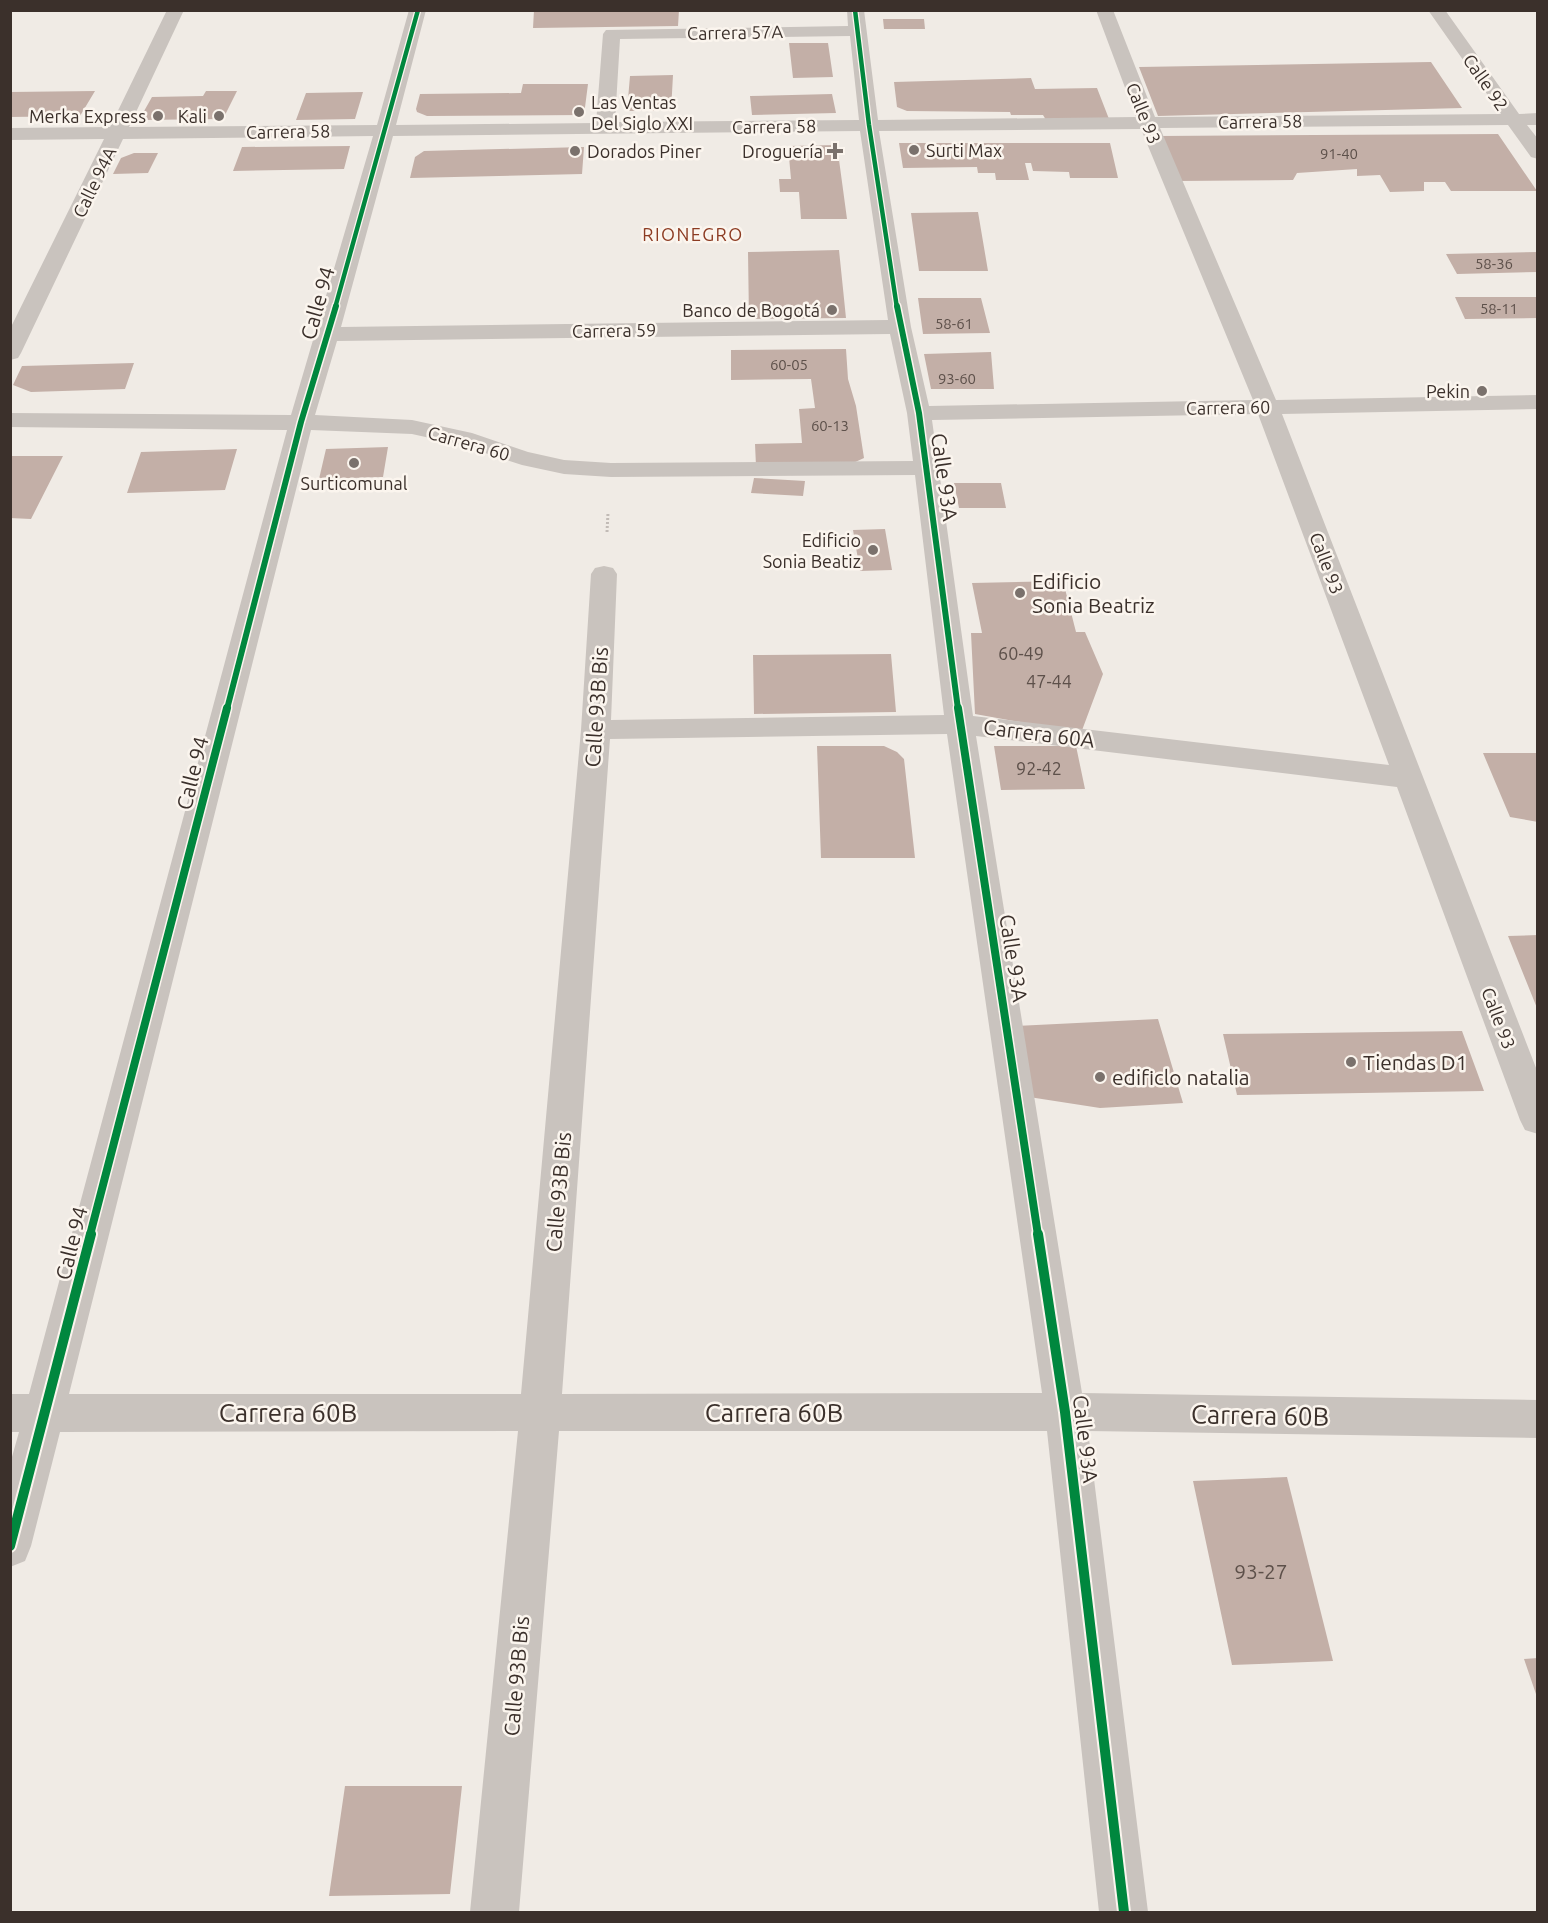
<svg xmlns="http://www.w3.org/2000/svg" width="1548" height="1923" font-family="Ubuntu,sans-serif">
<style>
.building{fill:#c3afa7}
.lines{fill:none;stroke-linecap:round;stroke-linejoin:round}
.path{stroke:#c2bbb6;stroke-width:3;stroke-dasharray:2 2;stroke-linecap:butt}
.street{fill:#c9c3be;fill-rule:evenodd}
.cycleway-far3-casing{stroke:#fbf5ee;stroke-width:7}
.cycleway-far2-casing{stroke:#fbf5ee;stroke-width:9}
.cycleway-far1-casing{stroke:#fbf5ee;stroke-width:11}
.cycleway-casing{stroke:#fbf5ee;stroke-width:14}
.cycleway-far3{stroke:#00873e;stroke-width:4.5}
.cycleway-far2{stroke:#00873e;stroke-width:6}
.cycleway-far1{stroke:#00873e;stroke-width:8}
.cycleway{stroke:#00873e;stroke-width:10}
.poi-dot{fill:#7a716c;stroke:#fbf5ee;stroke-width:2}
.labels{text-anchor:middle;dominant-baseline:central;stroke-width:5;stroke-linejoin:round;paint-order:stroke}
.far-number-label{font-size:15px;fill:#5d504a}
.far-street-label{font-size:18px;fill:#3b302b;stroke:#fbf5ee}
.far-poi-label{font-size:18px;fill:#3b302b;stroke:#fbf5ee;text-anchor:end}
.far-neighbourhood-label{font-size:18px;letter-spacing:1.5px;fill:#8c3b22;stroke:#fbf5ee}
.number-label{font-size:18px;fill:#5d504a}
.street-label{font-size:21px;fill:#3b302b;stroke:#fbf5ee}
.poi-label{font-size:21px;fill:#3b302b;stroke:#fbf5ee;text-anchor:start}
.near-number-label{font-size:21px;fill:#5d504a}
.near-street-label{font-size:26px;fill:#3b302b;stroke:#fbf5ee}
</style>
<rect width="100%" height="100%" fill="#f0ebe5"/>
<path class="building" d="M534,10H679L678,26L533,28Z
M883,19H924L925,29H884Z
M789,43H828L833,77L793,78Z
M1431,62L1462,108L1158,116L1139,67Z
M673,75L671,111H627L630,76Z
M1031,78L1035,89L1097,88L1109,119L1046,120L1043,115H1011L1010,112L907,111L897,107L894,82Z
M523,84H588L584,115L427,116L417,112L416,109L420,94L521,93Z
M95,91L80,116L10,117V92Z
M206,91H237L223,119L139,120L152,97L203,96Z
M363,92L355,119L296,120L306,93Z
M832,94L836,113L752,115L750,96Z
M1498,134L1537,191H1451L1445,182H1424V191L1390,192L1380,175L1357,176V169L1297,173L1293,180L1177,181L1160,136Z
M899,143H1110L1118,178H1070L1069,172L1033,171L1031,163H1025L1029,180H996L995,173H978L977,167L903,168Z
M837,145L847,219H801L799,192H780L779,179H791L788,146Z
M350,146L344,169L233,171L242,147Z
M584,147L582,174L410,178L415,157L424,151Z
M134,153H158L148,173L113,174L121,158Z
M978,212L988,271H919L911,213Z
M839,250L846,318L749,319L748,252Z
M1538,252V272L1457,274L1446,254Z
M1455,297H1538V318L1465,319Z
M918,298H981L990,333L923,334Z
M846,349L848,379L856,406L864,458L851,464L756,466L755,444L802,443L799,409L815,408L811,379L731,380V350Z
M991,352L994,389H931L924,354Z
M134,363L125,389L31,392L13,385L22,366Z
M388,447L383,477L319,479L326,449Z
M237,449L225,490L127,493L141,452Z
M10,456H63L31,519L10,518Z
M754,478L805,481L803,496L751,493Z
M954,483H1001L1006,508H959Z
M885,529L892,570L860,571L853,530Z
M1063,581L1076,632H1085L1103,674L1081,733L975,714L971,633H982L972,583Z
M891,654L896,712L754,714L753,655Z
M817,746H884L897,752L904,759L915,858H821Z
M994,746H1076L1085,789L1001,790Z
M1483,753H1538V822L1510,817Z
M1538,935V1008H1537L1508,936Z
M1158,1019L1183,1103L1100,1108L1029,1097L1016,1026Z
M1462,1031L1484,1091L1237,1095L1223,1034Z
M1287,1477L1333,1661L1232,1665L1193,1481Z
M1538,1658V1697H1537L1524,1659Z
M345,1786H462L450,1894L329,1896Z"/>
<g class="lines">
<path class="path" d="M607,532L608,513"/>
<path class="street" d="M167,10H184L129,127L377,125L409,10H426L396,125L596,123L603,34L606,30L848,26L847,10H864L878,120L1136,117L1096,10H1113L1155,117L1501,114L1428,10H1445L1519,114L1538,113V125H1527L1538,139V159L1531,157L1508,125L1160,128L1276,400L1538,395V409L1282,414L1538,1073V1134L1525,1130L1520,1120L1397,787L976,736L1082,1393L1538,1400V1438L1088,1431L1148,1912H1099L1047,1431H559L519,1912H470L518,1431L60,1432L31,1546L25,1561L10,1567V1464L19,1432H10V1394H29L287,430L10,427V413L291,415L373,136L123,139L21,353L18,358L10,360V329L104,139L10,140V128L110,127ZM850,36L859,120L615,122L620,39ZM1141,129L1253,400L929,406L911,327L879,131ZM860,131L888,320L341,327L393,136ZM890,334L907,413L913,461L611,463L564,460L528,452L472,433L412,420L315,415L337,341ZM1258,414L1389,765L973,716L932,420ZM311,430L412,434L457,444L522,465L564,474L611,477L915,475L944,715L611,720L617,574L613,568L604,566L595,568L591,574L581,730L521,1394H69ZM947,734L1042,1393L562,1394L610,739Z"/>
<defs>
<path id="cycleway-far3" d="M855,10L869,125L897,308
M335,308L418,10"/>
<path id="cycleway-far2" d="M897,306L919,413L958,709
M227,709L301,422L336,306"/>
<path id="cycleway-far1" d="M958,708L1038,1235
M90,1235L227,708"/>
<path id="cycleway" d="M1038,1234L1065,1412L1124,1912
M10,1546L91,1234"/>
</defs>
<use href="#cycleway-far3" class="cycleway-far3-casing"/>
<use href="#cycleway-far2" class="cycleway-far2-casing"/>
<use href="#cycleway-far1" class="cycleway-far1-casing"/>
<use href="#cycleway" class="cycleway-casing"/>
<use href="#cycleway-far3" class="cycleway-far3"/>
<use href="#cycleway-far2" class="cycleway-far2"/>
<use href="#cycleway-far1" class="cycleway-far1"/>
<use href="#cycleway" class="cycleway"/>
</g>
<g class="poi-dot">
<circle cx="579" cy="112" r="6"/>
<circle cx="158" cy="116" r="6"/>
<circle cx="219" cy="116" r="6"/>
<circle cx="914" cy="150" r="6"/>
<circle cx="575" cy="151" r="6"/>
<path d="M832 142h6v6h6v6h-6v6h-6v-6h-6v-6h6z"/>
<circle cx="832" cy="310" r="6"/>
<circle cx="1482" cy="391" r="6"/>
<circle cx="354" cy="463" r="6"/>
<circle cx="873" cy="550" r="6"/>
<circle cx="1020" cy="593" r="6"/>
<circle cx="1351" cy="1062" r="6"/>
<circle cx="1100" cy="1077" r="6"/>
</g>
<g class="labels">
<g class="far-number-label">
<text x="1339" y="153">91-40</text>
<text x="1494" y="263">58-36</text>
<text x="1499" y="308">58-11</text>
<text x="954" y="323">58-61</text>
<text x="789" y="364">60-05</text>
<text x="957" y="378">93-60</text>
<text x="830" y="425">60-13</text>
</g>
<g class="far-street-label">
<text transform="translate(735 32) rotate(-1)">Carrera 57A</text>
<text transform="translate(1486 82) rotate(55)">Calle 92</text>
<text transform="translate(1144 113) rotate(68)">Calle 93</text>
<text transform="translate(1260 121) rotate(-1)">Carrera 58</text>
<text transform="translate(774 126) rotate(-1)">Carrera 58</text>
<text transform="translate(288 131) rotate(-1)">Carrera 58</text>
<text transform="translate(94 182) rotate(-64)">Calle 94A</text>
<text transform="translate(614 330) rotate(-1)">Carrera 59</text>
<text transform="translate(1228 407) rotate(-1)">Carrera 60</text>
<text transform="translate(469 443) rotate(16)">Carrera 60</text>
<text transform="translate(1327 563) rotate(69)">Calle 93</text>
<text transform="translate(1499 1018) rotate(69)">Calle 93</text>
</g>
<g class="far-poi-label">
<text x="591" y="102" text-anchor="start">Las Ventas<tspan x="591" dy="21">Del Siglo XXI</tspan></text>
<text x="146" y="116">Merka Express</text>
<text x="207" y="116">Kali</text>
<text x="926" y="150" text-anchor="start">Surti Max</text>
<text x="587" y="151" text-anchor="start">Dorados Piner</text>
<text x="823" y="151">Droguería</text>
<text x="820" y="310">Banco de Bogotá</text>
<text x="1470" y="391">Pekin</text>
<text x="354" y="483" text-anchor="middle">Surticomunal</text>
<text x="861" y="540">Edificio<tspan x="861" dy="21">Sonia Beatiz</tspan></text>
</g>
<g class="far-neighbourhood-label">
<text x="693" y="234">RIONEGRO</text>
</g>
<g class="number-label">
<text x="1021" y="653">60-49</text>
<text x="1049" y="681">47-44</text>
<text x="1039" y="768">92-42</text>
</g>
<g class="street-label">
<text transform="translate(317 303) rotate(-74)">Calle 94</text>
<text transform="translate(945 477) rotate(82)">Calle 93A</text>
<text transform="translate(596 707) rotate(-86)">Calle 93B Bis</text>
<text transform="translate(1039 733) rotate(7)">Carrera 60A</text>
<text transform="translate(192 773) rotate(-76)">Calle 94</text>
<text transform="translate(1014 958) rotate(81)">Calle 93A</text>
<text transform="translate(558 1192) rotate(-85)">Calle 93B Bis</text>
<text transform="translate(71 1243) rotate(-76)">Calle 94</text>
<text transform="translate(1086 1439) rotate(83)">Calle 93A</text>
<text transform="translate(516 1676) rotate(-85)">Calle 93B Bis</text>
</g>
<g class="poi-label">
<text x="1032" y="581">Edificio<tspan x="1032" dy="24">Sonia Beatriz</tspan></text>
<text x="1363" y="1062">Tiendas D1</text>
<text x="1112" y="1077">edificlo natalia</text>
</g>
<g class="near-number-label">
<text x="1261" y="1571">93-27</text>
</g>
<g class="near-street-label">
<text x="288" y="1412">Carrera 60B</text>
<text x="774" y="1412">Carrera 60B</text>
<text transform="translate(1260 1415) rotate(1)">Carrera 60B</text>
</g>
</g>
<rect width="1548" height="1923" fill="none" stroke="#3b302b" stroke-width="24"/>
</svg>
